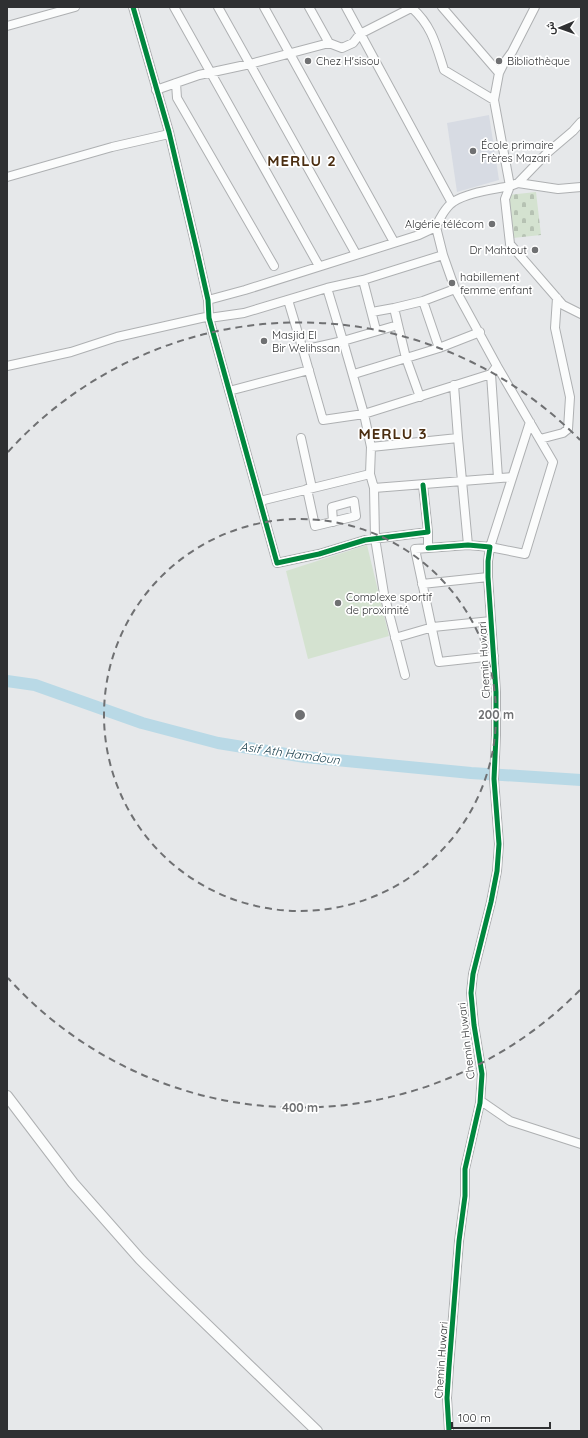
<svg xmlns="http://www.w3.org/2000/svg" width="588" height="1438" font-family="Quicksand,Vazirmatn,sans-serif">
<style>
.built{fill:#d7dbe3}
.grass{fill:#d4e2d0}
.cemetery{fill:url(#cemetery-stones)}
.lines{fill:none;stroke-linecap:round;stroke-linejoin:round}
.river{stroke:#b9d9e6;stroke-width:12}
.minor-casing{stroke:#aeb0b2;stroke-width:10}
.tertiary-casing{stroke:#aeb0b2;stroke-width:12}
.minor{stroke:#fbfcfc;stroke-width:8}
.tertiary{stroke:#fbfcfc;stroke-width:10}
.cycleway-casing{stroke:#fff;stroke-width:8}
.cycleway{stroke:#00873e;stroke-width:5}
.ring{fill:none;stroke:#6f7072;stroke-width:2;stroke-dasharray:7 5}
.poi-dot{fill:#6f7072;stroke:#fff;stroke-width:1.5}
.labels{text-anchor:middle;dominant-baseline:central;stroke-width:3.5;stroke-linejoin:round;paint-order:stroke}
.poi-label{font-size:11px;fill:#2f3032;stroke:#fff;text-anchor:start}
.street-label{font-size:11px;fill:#2f3032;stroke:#fff}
.water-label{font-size:12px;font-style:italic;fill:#153b49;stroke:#fff}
.district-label{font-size:15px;font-weight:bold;letter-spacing:1px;fill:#4b2e11;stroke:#fff}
.centre{fill:#6f7072;stroke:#fff;stroke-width:2}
.ring-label{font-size:12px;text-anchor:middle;font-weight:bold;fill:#6f7072;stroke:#fff;stroke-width:3.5;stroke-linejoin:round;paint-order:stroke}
</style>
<defs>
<pattern id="cemetery-stones" width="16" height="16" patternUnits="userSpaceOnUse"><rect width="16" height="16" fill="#d4e2d0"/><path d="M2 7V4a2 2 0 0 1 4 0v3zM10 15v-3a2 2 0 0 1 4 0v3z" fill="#b6c2b3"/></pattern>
</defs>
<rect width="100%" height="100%" fill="#e6e8ea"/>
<path class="built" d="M489,115L499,180L457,192L447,123Z"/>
<path class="grass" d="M367,545L389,636L308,659L286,571Z"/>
<path class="cemetery" d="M536,192L541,235L513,238L508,195Z"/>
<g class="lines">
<path class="river" d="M7,681L35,685L142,723L218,743L305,757L471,773L581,780"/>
<defs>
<path id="minor" d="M133,7L169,132L197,251L208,300L209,318L277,563L319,554L365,540L428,532L423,485
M174,7L319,266
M218,7L356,254
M264,7L394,242
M309,7L329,43L342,48L353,43L360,34L413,7
M346,7L452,203
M442,7L499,73
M412,8C432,26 436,45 444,70L494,100
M7,26L75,7
M176,83L177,98L274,266
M156,90L199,75L250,64L329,43
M7,177L112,147L169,134
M518,183L546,154L573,131L581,122
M581,187L558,189L518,183L510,186L505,199L510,244L563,305L581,314
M443,255L455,289L497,366L553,462L525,554L490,547L530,422
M363,280L376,330
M208,300L245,290L419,235L436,227C439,219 446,207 453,202C469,192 492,190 510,186L494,100L499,73L504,63L512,52L535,7
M288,300L303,350L343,341L327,288L363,280L443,255L436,227
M423,301L439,348
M372,312L394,308
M398,325L394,308L423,301L455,289
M303,350L323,420L364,414L343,341L398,325L406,358L420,397
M7,366L71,352L117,337L201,318L206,317L209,318L244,313L327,288
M354,374L439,348L480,332
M491,374L498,478
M454,385L458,438L468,545
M229,391L309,370
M301,438L312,488
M540,439L563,433L568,429L570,397L555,328L557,298
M371,447L458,438
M370,474L374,488L375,538L384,594L405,675
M374,488L512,477
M307,489L315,526L356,516L354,501L332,507L333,522
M260,501L370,474L371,447L364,414L491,374L497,366
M428,532V548L415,549L439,662L494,656
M428,548L468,545L490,547L488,561V577L496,692V735L494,779L499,844L497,871L491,902L473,974L471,993L474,1025L482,1074L480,1103L465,1169V1196L459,1241L449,1367L447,1398L449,1431
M422,584L488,577
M395,638L433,627L491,621
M481,1101L510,1121L581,1144"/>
<path id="tertiary" d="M7,1096L73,1183L140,1259L171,1290L317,1431"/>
</defs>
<use href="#minor" class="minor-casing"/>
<use href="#tertiary" class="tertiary-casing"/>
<use href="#minor" class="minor"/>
<use href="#tertiary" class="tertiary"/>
<defs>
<path id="cycleway" d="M133,7L169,132L197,251L208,300L209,318L277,563L319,554L365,540L428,532L423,485
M428,548L468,545L490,547L488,561V577L496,692V735L494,779L499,844L497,871L491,902L473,974L471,993L474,1025L482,1074L480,1103L465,1169V1196L459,1241L449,1367L447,1398L449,1431"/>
</defs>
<use href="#cycleway" class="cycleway-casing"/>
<use href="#cycleway" class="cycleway"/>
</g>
<g class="ring">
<circle cx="300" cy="715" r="196"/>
<path d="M580 990A393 393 0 0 1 8 978M8 452A393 393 0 0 1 580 440"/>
</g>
<g class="poi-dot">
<circle cx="308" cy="61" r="4"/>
<circle cx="499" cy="61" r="4"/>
<circle cx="473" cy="151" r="4"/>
<circle cx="492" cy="224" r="4"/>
<circle cx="535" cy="250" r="4"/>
<circle cx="452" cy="283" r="4"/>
<circle cx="264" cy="341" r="4"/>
<circle cx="338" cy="603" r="4"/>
</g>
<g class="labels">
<g class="poi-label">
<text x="316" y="61">Chez H'sisou</text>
<text x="507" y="61">Bibliothèque</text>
<text x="481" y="145">École primaire<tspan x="481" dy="13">Frères Mazari</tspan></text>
<text x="484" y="224" text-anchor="end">Algérie télécom</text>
<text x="527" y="250" text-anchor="end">Dr Mahtout</text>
<text x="460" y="277">habillement<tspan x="460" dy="13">femme enfant</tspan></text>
<text x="272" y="335">Masjid El<tspan x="272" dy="13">Bir Welihssan</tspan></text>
<text x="346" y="597">Complexe sportif<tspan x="346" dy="13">de proximité</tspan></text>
</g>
<g class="street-label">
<text transform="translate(484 660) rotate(-93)">Chemin Huwari</text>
<text transform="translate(466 1041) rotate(-97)">Chemin Huwari</text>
<text transform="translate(441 1360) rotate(-86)">Chemin Huwari</text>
</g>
<g class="water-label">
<text transform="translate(290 753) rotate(8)">Asif Ath Hamdoun</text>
</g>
<g class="district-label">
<text x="302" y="160">MERLU 2</text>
<text x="393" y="433">MERLU 3</text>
</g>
</g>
<circle cx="300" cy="715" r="6" class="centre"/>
<g class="ring-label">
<text x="496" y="719">200 m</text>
<text x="300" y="1112">400 m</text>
</g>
<rect width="588" height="1438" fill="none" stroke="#2f3032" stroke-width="16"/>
<g transform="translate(560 28) rotate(268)" stroke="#ffffff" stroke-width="3" paint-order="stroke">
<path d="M0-3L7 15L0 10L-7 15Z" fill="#2f3032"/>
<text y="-6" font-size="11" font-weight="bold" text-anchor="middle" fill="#2f3032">ش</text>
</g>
<path d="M452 1422v6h98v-6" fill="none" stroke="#2f3032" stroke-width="2"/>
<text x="458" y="1422" font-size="12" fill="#2f3032" stroke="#ffffff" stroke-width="3" paint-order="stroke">100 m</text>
</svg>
